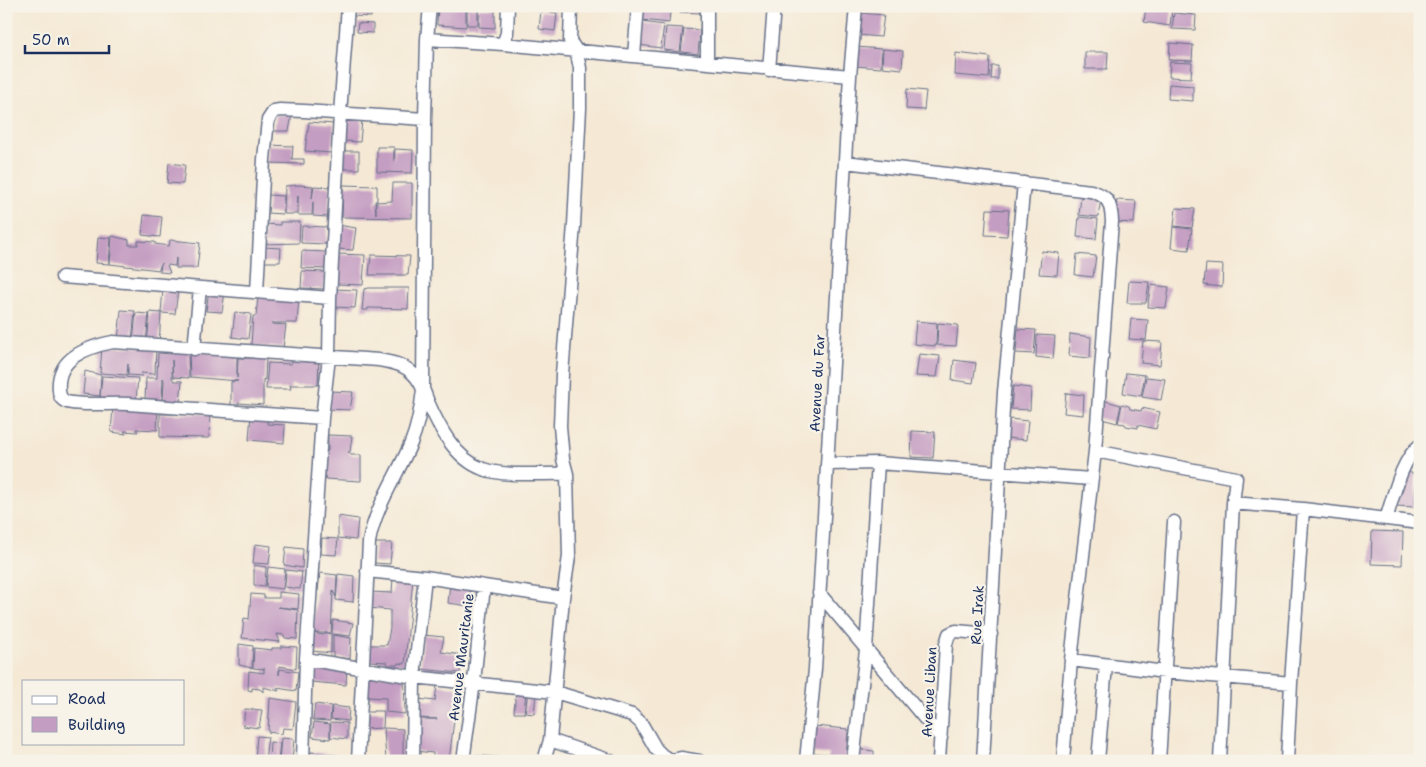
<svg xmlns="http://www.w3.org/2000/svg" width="1426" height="767" font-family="'Shantell Sans',sans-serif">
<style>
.building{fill:#c49dc2}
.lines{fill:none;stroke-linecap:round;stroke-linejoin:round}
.minor-casing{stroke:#677088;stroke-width:15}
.minor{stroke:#fff;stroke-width:12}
.labels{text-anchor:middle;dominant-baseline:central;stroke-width:4.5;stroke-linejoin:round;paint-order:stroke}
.street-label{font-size:14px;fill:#1b2f5e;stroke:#f7f3e8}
</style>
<rect width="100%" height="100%" fill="#f7f3e8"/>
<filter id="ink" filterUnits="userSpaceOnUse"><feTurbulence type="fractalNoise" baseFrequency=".02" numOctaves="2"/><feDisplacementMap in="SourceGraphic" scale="10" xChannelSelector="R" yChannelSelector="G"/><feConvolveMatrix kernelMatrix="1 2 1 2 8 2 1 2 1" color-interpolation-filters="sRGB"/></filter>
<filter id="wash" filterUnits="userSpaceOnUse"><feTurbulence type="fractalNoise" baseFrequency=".0096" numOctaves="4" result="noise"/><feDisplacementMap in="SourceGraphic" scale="20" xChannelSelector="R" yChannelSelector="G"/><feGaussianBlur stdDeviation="1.12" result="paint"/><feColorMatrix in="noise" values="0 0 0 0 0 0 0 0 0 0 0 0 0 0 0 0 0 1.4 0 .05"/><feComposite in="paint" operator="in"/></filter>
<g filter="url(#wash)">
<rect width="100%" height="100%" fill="#f5e9d5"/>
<g id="blocks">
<path class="building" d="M354,6H372L371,17L354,16Z
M438,6H466V27L437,25Z
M530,6H557V11L530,8Z
M643,6H671L670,11L648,9L670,12L669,23L642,20Z
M679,6H701L700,13L678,12Z
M789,6H813L812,10L789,8Z
M1146,6L1172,10L1170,26L1144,22Z
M467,7L478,8V25H467Z
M479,8H495V28L479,27Z
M541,11L557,13L555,31L539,29Z
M860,13L884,15L881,37L858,35Z
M1174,13L1196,15L1195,30L1172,29Z
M642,22L664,25L661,48L639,45Z
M358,23L373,24V33L357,32Z
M666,27L683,28L680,52L664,50Z
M684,29L700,30L698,54L681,52Z
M1170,43L1193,45L1192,61L1169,60Z
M856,47L882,49L881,68L855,66Z
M883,49L903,51L902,69L882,67Z
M1085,52H1108L1107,69H1085Z
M956,53L990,57L989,78L955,75Z
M1170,62L1192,63L1191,78L1169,77Z
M992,66H998V79H991Z
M1169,84L1193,86V101L1168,99Z
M907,89L926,91L924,110L906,109Z
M276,115H292L289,131H274Z
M346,119L362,120L360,142L344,141Z
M309,122L334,124L331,153L305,151Z
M268,145L293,146L292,159H304V164L268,163Z
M377,147H394V161L395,149L413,150L412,173L377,172Z
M343,151H359V169H343Z
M169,163L185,165L183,184L167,183Z
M393,183H412V218L342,217L343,185L377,186V201H375L376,214V202L392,201Z
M298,185L313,186L312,199L314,186L330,187L328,217L313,216V202L312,215H298V196L297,214H284L285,186Z
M268,195L284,196L283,214L267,213Z
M1081,197L1101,199L1098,217L1079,215Z
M1117,200L1136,201L1134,223L1115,222Z
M1176,208L1195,209L1192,228L1174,226Z
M987,209L1009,210L1007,236L985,235Z
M144,215L162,217L160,237L142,235Z
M1079,217L1098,219L1096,239L1077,237Z
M280,222H300L299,243L264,244L265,224L280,225Z
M338,225L356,228L353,250L336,249Z
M302,226L327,227L326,244L301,243Z
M1173,227L1192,229L1189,250L1171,248Z
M112,236L129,240V245H138V241L155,242V244L169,246L170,240L200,243L197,268H176V258L175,266L167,265L170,273L160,272L161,263L159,270L110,264Z
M98,237L111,238L109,264L96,263Z
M263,247L281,248L280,262H262Z
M302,251L326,252L325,269L301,268Z
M1042,251L1059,253L1057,275L1039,274Z
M337,254L365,255L363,285L336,284Z
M1077,254L1096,256L1093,277L1075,275Z
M371,255L410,256L408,275H369Z
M1206,264L1223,265L1222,287L1204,285Z
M302,271L325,272L324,289L301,288Z
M1129,281L1149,282L1146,303H1127Z
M1150,285L1169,287L1166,308L1148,307Z
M369,288H409L408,309L368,308V310H362L364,289Z
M163,289L178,290L175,314L161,313Z
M334,289L357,290L355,308L333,307Z
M209,290L225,292L222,312L206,311Z
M258,297L299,299L297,323H272V324L286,325L283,348L251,345L253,316H256Z
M121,310L135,311L132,341L118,340Z
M150,312L161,313L159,345L147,344Z
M235,312L251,314L248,339L232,337Z
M136,313L149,314L146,343L133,342Z
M1131,319L1148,320L1146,340L1129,339Z
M916,321L937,323L936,346L914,344Z
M938,323L958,325L956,346L937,345Z
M1018,329L1036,330L1034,354L1016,353Z
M1070,334L1091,337L1090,358L1069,356Z
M1037,335L1055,336L1053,359L1036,357Z
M1143,341L1162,342L1160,365L1141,363Z
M102,347H156L155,374L141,373L142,376L128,375V364L127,375L100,373Z
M172,349L188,350L189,378L173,377L172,360V378L174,381H182L180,404L163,403L164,380L163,378L162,401L145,400L146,378H157L158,353L172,354Z
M189,352L237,354V378L238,358H266L265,380L263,379V405L238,403V406H231V382L238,381L190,377Z
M919,354L940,356L937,377L916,376Z
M291,358H319L318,385H290L291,389H266L268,363L291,364Z
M954,360L976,363L973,383L952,380Z
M85,371L101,375L100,396L83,394Z
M1126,373L1145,375L1141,396L1123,393Z
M102,376L138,378L136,400L100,397Z
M1146,377L1165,379L1161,400L1142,397Z
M1013,386L1031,388L1030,410L1011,409Z
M330,391L353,392L350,410L328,409Z
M1066,393L1084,395L1083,415L1064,413Z
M1102,400L1121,405L1117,423L1098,418Z
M1122,404L1129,406L1130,409L1141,411L1142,408L1160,412L1156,429L1138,425V428L1126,426L1125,424L1118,423Z
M158,407L157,430L136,429L138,432L124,431L126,434L111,432L113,408Z
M160,414H210L209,438L160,437Z
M251,414L268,415L267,424L285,425L284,443L249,440Z
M1009,419L1028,421L1026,440L1007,438Z
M912,431L935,432L933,458L911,457Z
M328,435L352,436L350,452H348L351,455H361V481L325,479V451H328Z
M1406,472L1416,474L1415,507L1396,506Z
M338,516L358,519L356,540L338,538Z
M1372,531L1403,532L1402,565L1371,564Z
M322,538L338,539L336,555L321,554Z
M375,543H392L390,564L373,563Z
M255,544L271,546L269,564L253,563Z
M286,547L303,549L302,568L284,565Z
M254,565L266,567L265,586L254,585Z
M268,567L285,569L283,589L266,587Z
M286,570L302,572L300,589L285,587Z
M320,573L337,575L336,597L333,591L331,633H313L316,591H318Z
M338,574L354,576L353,602L336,600Z
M393,577L413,579L405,664L398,663L397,665H388L387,662L368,661L369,645H387L390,628V610L369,608L370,592L392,593Z
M450,583L471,585L469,606L448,603Z
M279,592L299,594L298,609L278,607L298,610L297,639L285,638L284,635L277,634L280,642L242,638L244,618L249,619L251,594L264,595V598H279Z
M333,620L353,623L350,636L332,634Z
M312,633L324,635L326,633L331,634V653L312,651Z
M333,635L351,638L350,659L333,657Z
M423,635L444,637L441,652L462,655L460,673L421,669Z
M239,644L253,646L252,668L239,665Z
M281,646L297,647L296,669L279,666V675L280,669L298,672L296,691L277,688L279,691L263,687V692L260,689L252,688V691L248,690L249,671L264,673V668V669L253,668L254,648L272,650V648H281Z
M312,663L347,667L346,685L311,682Z
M368,675L404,676L405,714L386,712V698L368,697Z
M437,685L458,687L449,761H433V753L416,751L418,719H437L417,718L418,699L435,701Z
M516,690L526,691L524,713H514Z
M528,692L536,693L534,714L525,713Z
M270,698L296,702L293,729L283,728L282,734L268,732Z
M315,704L331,706L330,721L313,720Z
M332,706L349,708L348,721L331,719Z
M245,709L262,710L259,728L243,726Z
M373,711H384L383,728L364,729L365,712H373Z
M314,722L330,724V739L312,737Z
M331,722L347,723V739L330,737Z
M814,726L848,729L846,761H828L829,754L813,753Z
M384,728L403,729V761H386Z
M257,736L268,737L265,760L255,759Z
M281,738L294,739L292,761H279Z
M270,742L280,743L278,761H269Z
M857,749L874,751V761H857Z
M311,752L346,756V761H310Z
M467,755L499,757L498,761H466Z
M232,757L245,759V761H231Z
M513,757L529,758V761H499V758L513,759Z"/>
</g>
</g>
<g filter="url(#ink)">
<use href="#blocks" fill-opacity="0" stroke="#677088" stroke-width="1"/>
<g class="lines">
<defs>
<path id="minor" d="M427,39L503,44L507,33L508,6
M503,44L850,76
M634,56L638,6
M707,63V6
M769,70L774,6
M845,162L1091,191C1109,196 1111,204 1112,221L1095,451L1071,660L1063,761
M62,277L330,298
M257,292L264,159L268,120L274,111L280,110L304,111L425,119
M194,349L200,288
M322,418C257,413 192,409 128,404C112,403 80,406 67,402C61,400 59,395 59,390C56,358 87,347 113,342L379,360C390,362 403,364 411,372C420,379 424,391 428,402C439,427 455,459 483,469C504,477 543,473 567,474
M1095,451L1236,478L1233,503L1303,509L1420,523
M827,464L878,463L1091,479
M1386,519C1393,498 1402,458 1420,445
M367,571L425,577L484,586L474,682L463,761
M484,586L563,598
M819,593L941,738
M306,659L414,677L555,692L632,715L641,723L656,749L663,756L672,760L681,758L699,761
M1071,660L1165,672L1291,683
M550,740L611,761
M303,761L306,659L322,418L329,357L330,298L340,114L348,6
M358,761L369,542C375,507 397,476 411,443C418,426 421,408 423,390L425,119L427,39L430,6
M413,761L414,677L425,577
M544,761L550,740L563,598L569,556L567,474L563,459L560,426L562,374L574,225L580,108V68L576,50L570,41L571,6
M806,761L815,669L850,76L856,6
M853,761L866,650L878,463
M939,761L946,644L949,634L956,631L991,634
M983,761L1004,392L1024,183
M1098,761L1106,665
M1159,761L1174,522
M1220,761L1233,503
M1287,761L1291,683L1303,509"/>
</defs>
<use href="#minor" class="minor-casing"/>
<use href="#minor" class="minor"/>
</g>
</g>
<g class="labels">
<g class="street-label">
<text transform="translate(817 383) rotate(-87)">Avenue du Far</text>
<text transform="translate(977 615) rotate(-87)">Rue Irak</text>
<text transform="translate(461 657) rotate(-83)">Avenue Mauritanie</text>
<text transform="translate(929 692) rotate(-87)">Avenue Liban</text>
</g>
</g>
<rect width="1426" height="767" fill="none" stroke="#f7f3e8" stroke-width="25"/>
<rect x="22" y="680" width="162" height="65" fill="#f7f3e8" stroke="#9fa5b1"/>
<rect x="32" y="696" width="25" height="8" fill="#ffffff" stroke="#9fa5b1"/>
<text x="68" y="704" font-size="15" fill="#1b2f5e">Road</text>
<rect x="32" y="717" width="25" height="15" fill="#c49dc2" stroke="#9fa5b1"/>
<text x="68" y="730" font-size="15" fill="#1b2f5e">Building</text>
<path d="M25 45v8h84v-8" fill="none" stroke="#1b2f5e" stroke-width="2.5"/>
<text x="32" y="45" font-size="15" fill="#1b2f5e" stroke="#f7f3e8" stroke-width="4" paint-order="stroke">50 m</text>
</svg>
